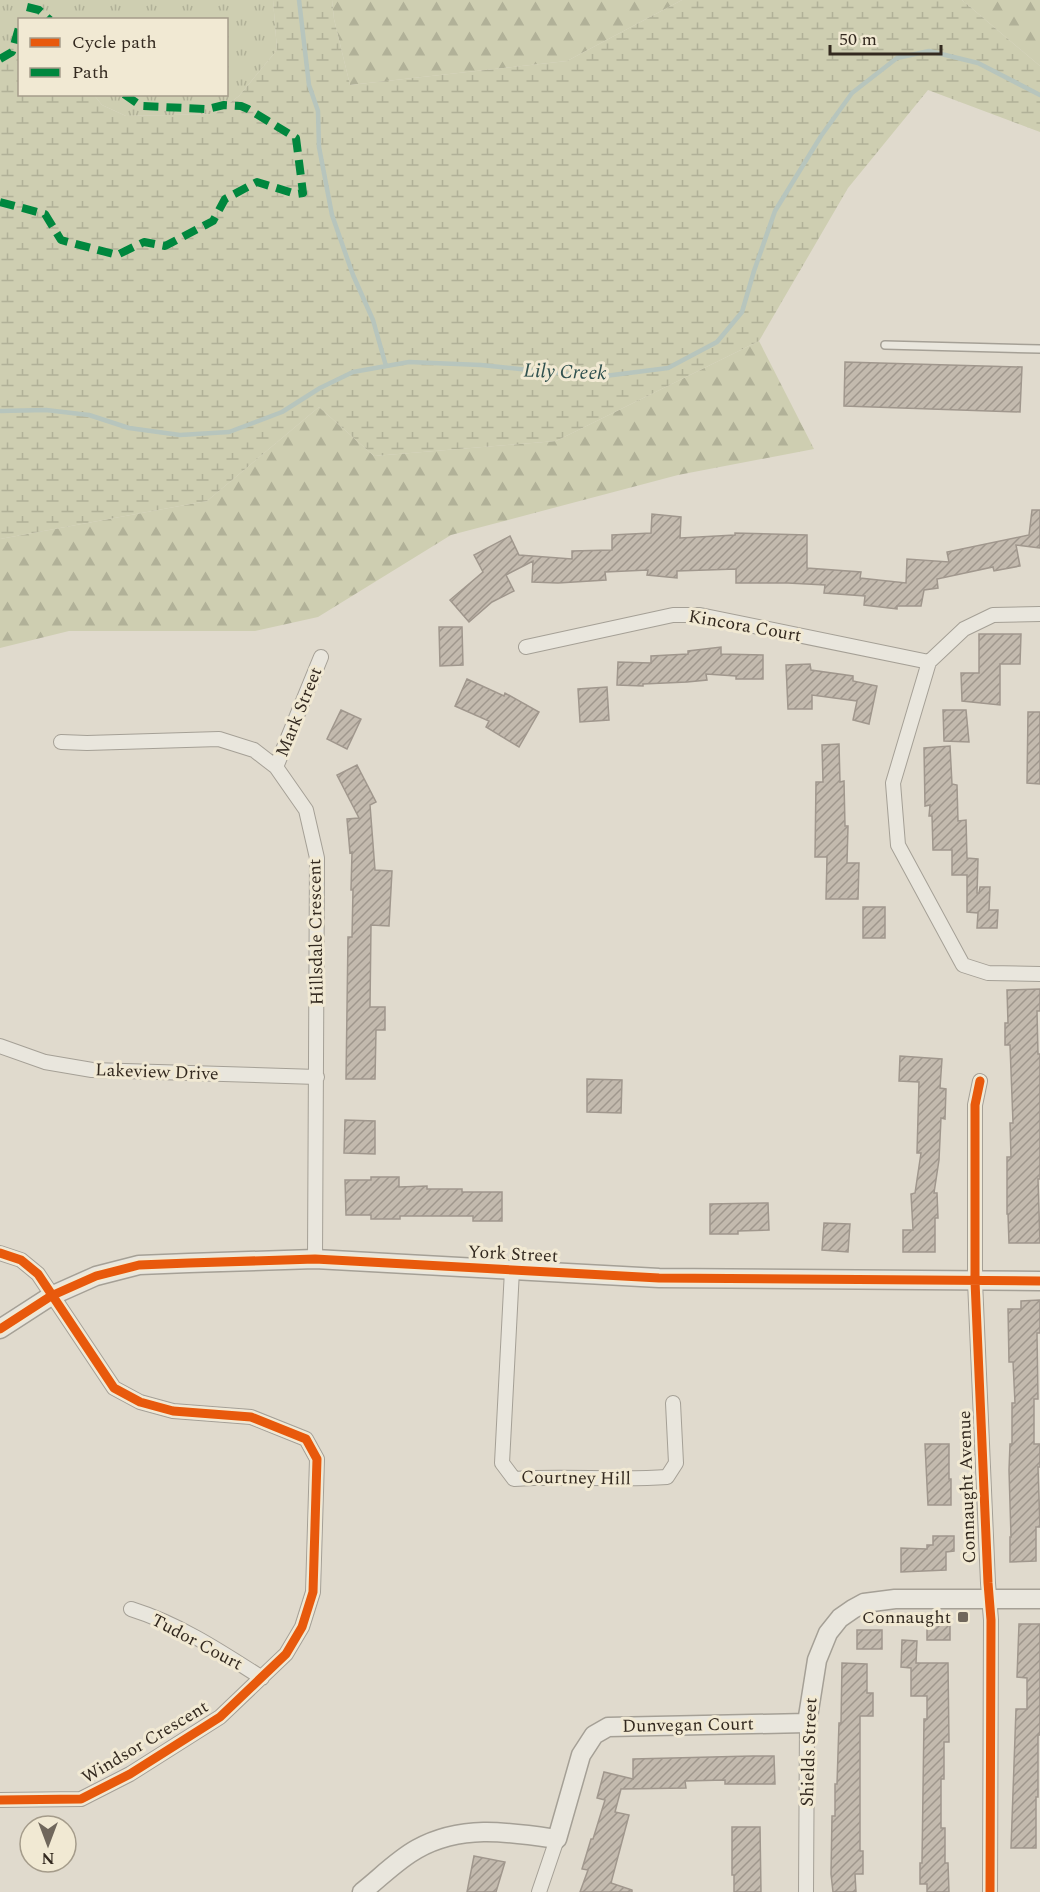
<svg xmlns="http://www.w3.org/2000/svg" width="1040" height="1892" font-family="Spectral,serif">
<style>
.grass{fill:url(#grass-tufts)}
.forest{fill:url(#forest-firs)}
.wetland{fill:url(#wetland-marsh)}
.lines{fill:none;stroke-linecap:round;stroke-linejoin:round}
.stream{stroke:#b7c5bd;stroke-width:4.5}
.building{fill:url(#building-hatch);stroke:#a0978d;stroke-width:1.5}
.service-casing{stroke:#a5a096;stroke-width:10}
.minor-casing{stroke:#a5a096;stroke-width:16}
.tertiary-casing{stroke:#a5a096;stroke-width:21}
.service{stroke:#e9e6dd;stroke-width:7}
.minor{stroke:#e9e6dd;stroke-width:14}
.tertiary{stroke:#e9e6dd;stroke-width:18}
.quiet{stroke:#00873e;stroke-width:8;stroke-dasharray:15 8;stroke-linecap:butt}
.cycleway-casing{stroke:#f1e9d3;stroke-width:13}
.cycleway{stroke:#e8590c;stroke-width:9}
.poi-dot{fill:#70675c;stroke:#f1e9d3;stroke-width:2}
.labels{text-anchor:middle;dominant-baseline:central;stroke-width:6;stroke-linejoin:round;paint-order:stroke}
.street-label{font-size:18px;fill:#33291f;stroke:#f1e9d3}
.poi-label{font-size:18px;fill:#33291f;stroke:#f1e9d3;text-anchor:end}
.water-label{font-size:20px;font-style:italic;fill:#30514f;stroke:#f1e9d3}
</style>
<defs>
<pattern id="grass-tufts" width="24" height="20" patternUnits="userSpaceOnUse" patternTransform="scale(1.5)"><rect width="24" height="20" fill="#ceceb1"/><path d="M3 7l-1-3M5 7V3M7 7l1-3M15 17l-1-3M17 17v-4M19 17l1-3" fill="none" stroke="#b1b198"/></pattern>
<pattern id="forest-firs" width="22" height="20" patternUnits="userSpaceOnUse" patternTransform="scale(1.5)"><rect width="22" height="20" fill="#ceceb1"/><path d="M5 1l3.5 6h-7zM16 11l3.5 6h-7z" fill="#b1b198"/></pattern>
<pattern id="wetland-marsh" width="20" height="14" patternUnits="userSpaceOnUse" patternTransform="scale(1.5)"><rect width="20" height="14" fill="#ceceb1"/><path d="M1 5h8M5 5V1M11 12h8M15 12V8" fill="none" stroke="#b1b198"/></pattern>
<pattern id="building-hatch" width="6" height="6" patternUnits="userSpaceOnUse" patternTransform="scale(1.5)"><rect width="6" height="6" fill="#c3baae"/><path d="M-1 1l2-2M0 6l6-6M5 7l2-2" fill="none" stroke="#9f978d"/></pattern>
</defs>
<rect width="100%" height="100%" fill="#e0dacd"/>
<path class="grass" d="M0,0H273L277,50L239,96L215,114L126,116L102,105L94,95L226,94V20H20L10,52L0,57Z"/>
<path class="forest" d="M332,0H682L567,61L350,85L334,19Z
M962,0H1040V66Z
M759,341L814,449L678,475L451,535L318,617L255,631H69L0,648V539L207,501L319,407L374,456L556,441Z"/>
<path class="wetland" d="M273,0H332L334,19L350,85L567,61L682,0H962L1040,66V132L928,90L848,188L759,341L556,441L374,456L319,407L207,501L0,539V57L10,52L17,23L20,24V94L94,95L102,105L126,116L215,114L239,96L277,50Z"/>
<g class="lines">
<path class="stream" d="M299,0L309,85L318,111L319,147L332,215L353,275L373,320L386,366
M0,411L46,410L89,415L129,428L180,435L229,432L282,412L320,388L353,372L409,362L481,365L597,377L668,368L717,342L742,312L754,271L775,211L821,136L852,93L897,58L929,51L978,63L1040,95"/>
</g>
<path class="building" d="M845,362L1022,367L1020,412L844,406Z
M1032,510H1040V548L1016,545L1020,566L994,571L993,567L937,579L938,588L924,590L921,606H897V609L864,605L865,596L824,593L825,585L788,583H736V569L677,571V578L647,575L648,570L605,572L606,580L558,583L532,582L533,561L506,575L514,591L492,602L469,622L450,600L483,572L474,555L510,536L519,555L572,559V551L612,550V535L651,533L652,514L681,517L680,538L735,535V533L807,535V568L861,572L860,578L906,583L907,559L949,562L947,552L1029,535Z
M439,627H462L463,665L440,666Z
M979,634H1021L1020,664H1000V705L962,701L961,673H979Z
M721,647V654L763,655V679H736V676L706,674L707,680L687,682L643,684V686L617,685L618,662L651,663V656L688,654V651Z
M810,664L811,670L853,676V681L877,686L869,724L853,720L857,701L812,695V709H788L786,665Z
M467,679L504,696L505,693L539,712L519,747L486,727L489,721L455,706Z
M607,687L609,720L580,722L578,689Z
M341,710L361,719L347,749L327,739Z
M943,710H966L969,742L944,741Z
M1028,712H1040V784L1027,783Z
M839,744L840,782L844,781L845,826H848L847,863H859L858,899H826L827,857H815L816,782H823L822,745Z
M950,746L952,784L957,785L958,821L966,820L967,858L978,859L977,893H979L980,887H990L989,910H998L997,928H977L978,913L967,912V875H952V850H933L932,816H929L930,805L925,806L924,748Z
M357,765L376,802L370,805L375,870L392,871L389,926L371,925L370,1007H385V1030H376L375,1079H346L348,937H352L353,890H351L352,852L350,853L347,819L359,818L337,775Z
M863,907H885V938H863Z
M1040,989V1011H1037L1038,1054H1040V1179H1038L1040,1243H1009L1008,1214H1007V1157H1011L1010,1123H1013L1010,1045H1005V1023H1008L1007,990Z
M900,1056L942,1059L940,1088L946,1089L945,1119L941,1118L939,1160L934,1193H937L938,1218H935V1252H903V1230H913L911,1194L915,1193L921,1153H917L919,1082L899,1081Z
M587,1079L622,1080L621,1113L587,1112Z
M345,1120L375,1121V1154L344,1153Z
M371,1177H399V1187L427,1186V1189H462V1192H502V1221H473V1216H400V1219H371V1215H346L345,1180H371Z
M768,1203L769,1230L738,1231V1234H710V1204Z
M824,1223L850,1224L848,1252L822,1250Z
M1040,1300V1333H1037L1038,1399H1034V1444H1040V1467H1038L1040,1527H1036V1561L1010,1562V1537H1011L1009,1470L1010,1444H1012V1403H1015L1013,1362H1009L1008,1309H1021V1301Z
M925,1444H949V1479H951V1505H928Z
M933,1536H954V1551L946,1552V1570L901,1572V1548L927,1549V1545H933Z
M927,1624H950V1640H927Z
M1019,1624H1040V1735H1038V1797H1036V1848H1011L1016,1709H1027V1678L1017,1677Z
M857,1630H882V1649H857Z
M902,1640L917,1641L916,1663H948L949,1742H944V1779H941V1828H945V1863H948L949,1892H927V1884H920V1863H922L924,1719H927V1696H911V1668L901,1667Z
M842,1663L867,1664V1693H873V1716H860V1851H863V1874H855L856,1892H833L831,1874L832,1816H835V1784H837L839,1723H841Z
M752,1756H774L775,1784H725V1780L685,1781L686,1788L621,1789L615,1812L629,1815L611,1883L632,1890V1892H580L588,1870L582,1869L591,1839H593L605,1800L597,1798L604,1772L633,1779V1759Z
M732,1827H760L761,1892H734V1875H732Z
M474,1856L505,1862L496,1892H467Z"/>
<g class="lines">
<defs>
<path id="service" d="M885,345L1040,349"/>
<path id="minor" d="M1040,614L993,615L964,629L929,662L893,783L898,845L963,965L988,973L1040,974
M526,647L673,615H700L929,662
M61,742L87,743L219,739L254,750L276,767L306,810L317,858L315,1259
M276,767L321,657
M0,1046L45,1062L92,1070L317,1077
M980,1081L975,1105V1281L988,1583L991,1620L990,1892
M0,1253L21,1260L38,1274L114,1388L140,1402L173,1411L251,1417L306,1439L317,1459L313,1592L302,1627L286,1654L220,1717L130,1774L81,1799L0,1800
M512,1270L502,1463L514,1479C565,1475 616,1481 667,1477L676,1463L673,1403
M131,1609C179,1624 220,1651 262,1678
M539,1892L557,1839
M806,1892L807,1723"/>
<path id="tertiary" d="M0,1329L51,1296L96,1276L139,1265L189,1263L315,1259L659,1278L1040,1281
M362,1892C380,1878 397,1860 417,1849C462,1824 509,1832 557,1839L581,1755L594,1735L608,1727L807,1723L817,1660L828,1633L840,1618L853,1609L864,1603L895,1599H1040"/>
</defs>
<use href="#service" class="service-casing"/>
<use href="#minor" class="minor-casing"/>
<use href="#tertiary" class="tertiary-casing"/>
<use href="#service" class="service"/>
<use href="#minor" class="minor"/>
<use href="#tertiary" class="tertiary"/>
<path class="quiet" d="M27,7L39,10L50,20
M0,59L12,52L20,24
M0,202L45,214L61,240L117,255L144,242L165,246L213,221L225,199L257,182L296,194L303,193L296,138L248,109L241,106L224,105L207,109L141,106L124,94"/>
<defs>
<path id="cycleway" d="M980,1081L975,1105V1281L988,1583L991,1620L990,1892
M0,1253L21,1260L38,1274L114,1388L140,1402L173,1411L251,1417L306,1439L317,1459L313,1592L302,1627L286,1654L220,1717L130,1774L81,1799L0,1800
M0,1329L51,1296L96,1276L139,1265L189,1263L315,1259L659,1278L1040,1281"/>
</defs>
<use href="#cycleway" class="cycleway-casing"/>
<use href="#cycleway" class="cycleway"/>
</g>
<rect class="poi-dot" x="957" y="1611" width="12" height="12" rx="3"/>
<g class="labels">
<g class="street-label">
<text transform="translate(745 626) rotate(10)">Kincora Court</text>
<text transform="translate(299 712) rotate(-68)">Mark Street</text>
<text transform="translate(316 932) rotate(-91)">Hillsdale Crescent</text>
<text transform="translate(157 1072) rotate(2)">Lakeview Drive</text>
<text transform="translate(513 1254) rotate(3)">York Street</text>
<text transform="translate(576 1478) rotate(1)">Courtney Hill</text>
<text transform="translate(967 1487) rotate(-92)">Connaught Avenue</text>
<text transform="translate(197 1642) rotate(28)">Tudor Court</text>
<text transform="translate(688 1725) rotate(-1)">Dunvegan Court</text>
<text transform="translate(145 1742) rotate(-31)">Windsor Crescent</text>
<text transform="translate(809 1752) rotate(-88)">Shields Street</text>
</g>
<g class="poi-label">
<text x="951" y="1617">Connaught</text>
</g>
<g class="water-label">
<text transform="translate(565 372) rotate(2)">Lily Creek</text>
</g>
</g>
<rect x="18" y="18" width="210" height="78" fill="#f1e9d3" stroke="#a59c8b" stroke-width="1.5"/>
<rect x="30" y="38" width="30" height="9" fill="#e8590c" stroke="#a59c8b" stroke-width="1.5"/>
<text x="72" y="48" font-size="18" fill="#33291f">Cycle path</text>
<rect x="30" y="68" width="30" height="9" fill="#00873e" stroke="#a59c8b" stroke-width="1.5"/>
<text x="72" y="78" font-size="18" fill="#33291f">Path</text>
<g transform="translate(48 1844) rotate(180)"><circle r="28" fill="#f1e9d3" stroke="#a59c8b" stroke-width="1.5"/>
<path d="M0-4.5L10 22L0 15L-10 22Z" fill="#70675c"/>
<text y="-9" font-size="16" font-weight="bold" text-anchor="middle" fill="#33291f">N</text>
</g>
<path d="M830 45v9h111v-9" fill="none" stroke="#33291f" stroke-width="3"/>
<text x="839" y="45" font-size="18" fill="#33291f" stroke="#f1e9d3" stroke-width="4.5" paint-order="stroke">50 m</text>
</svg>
